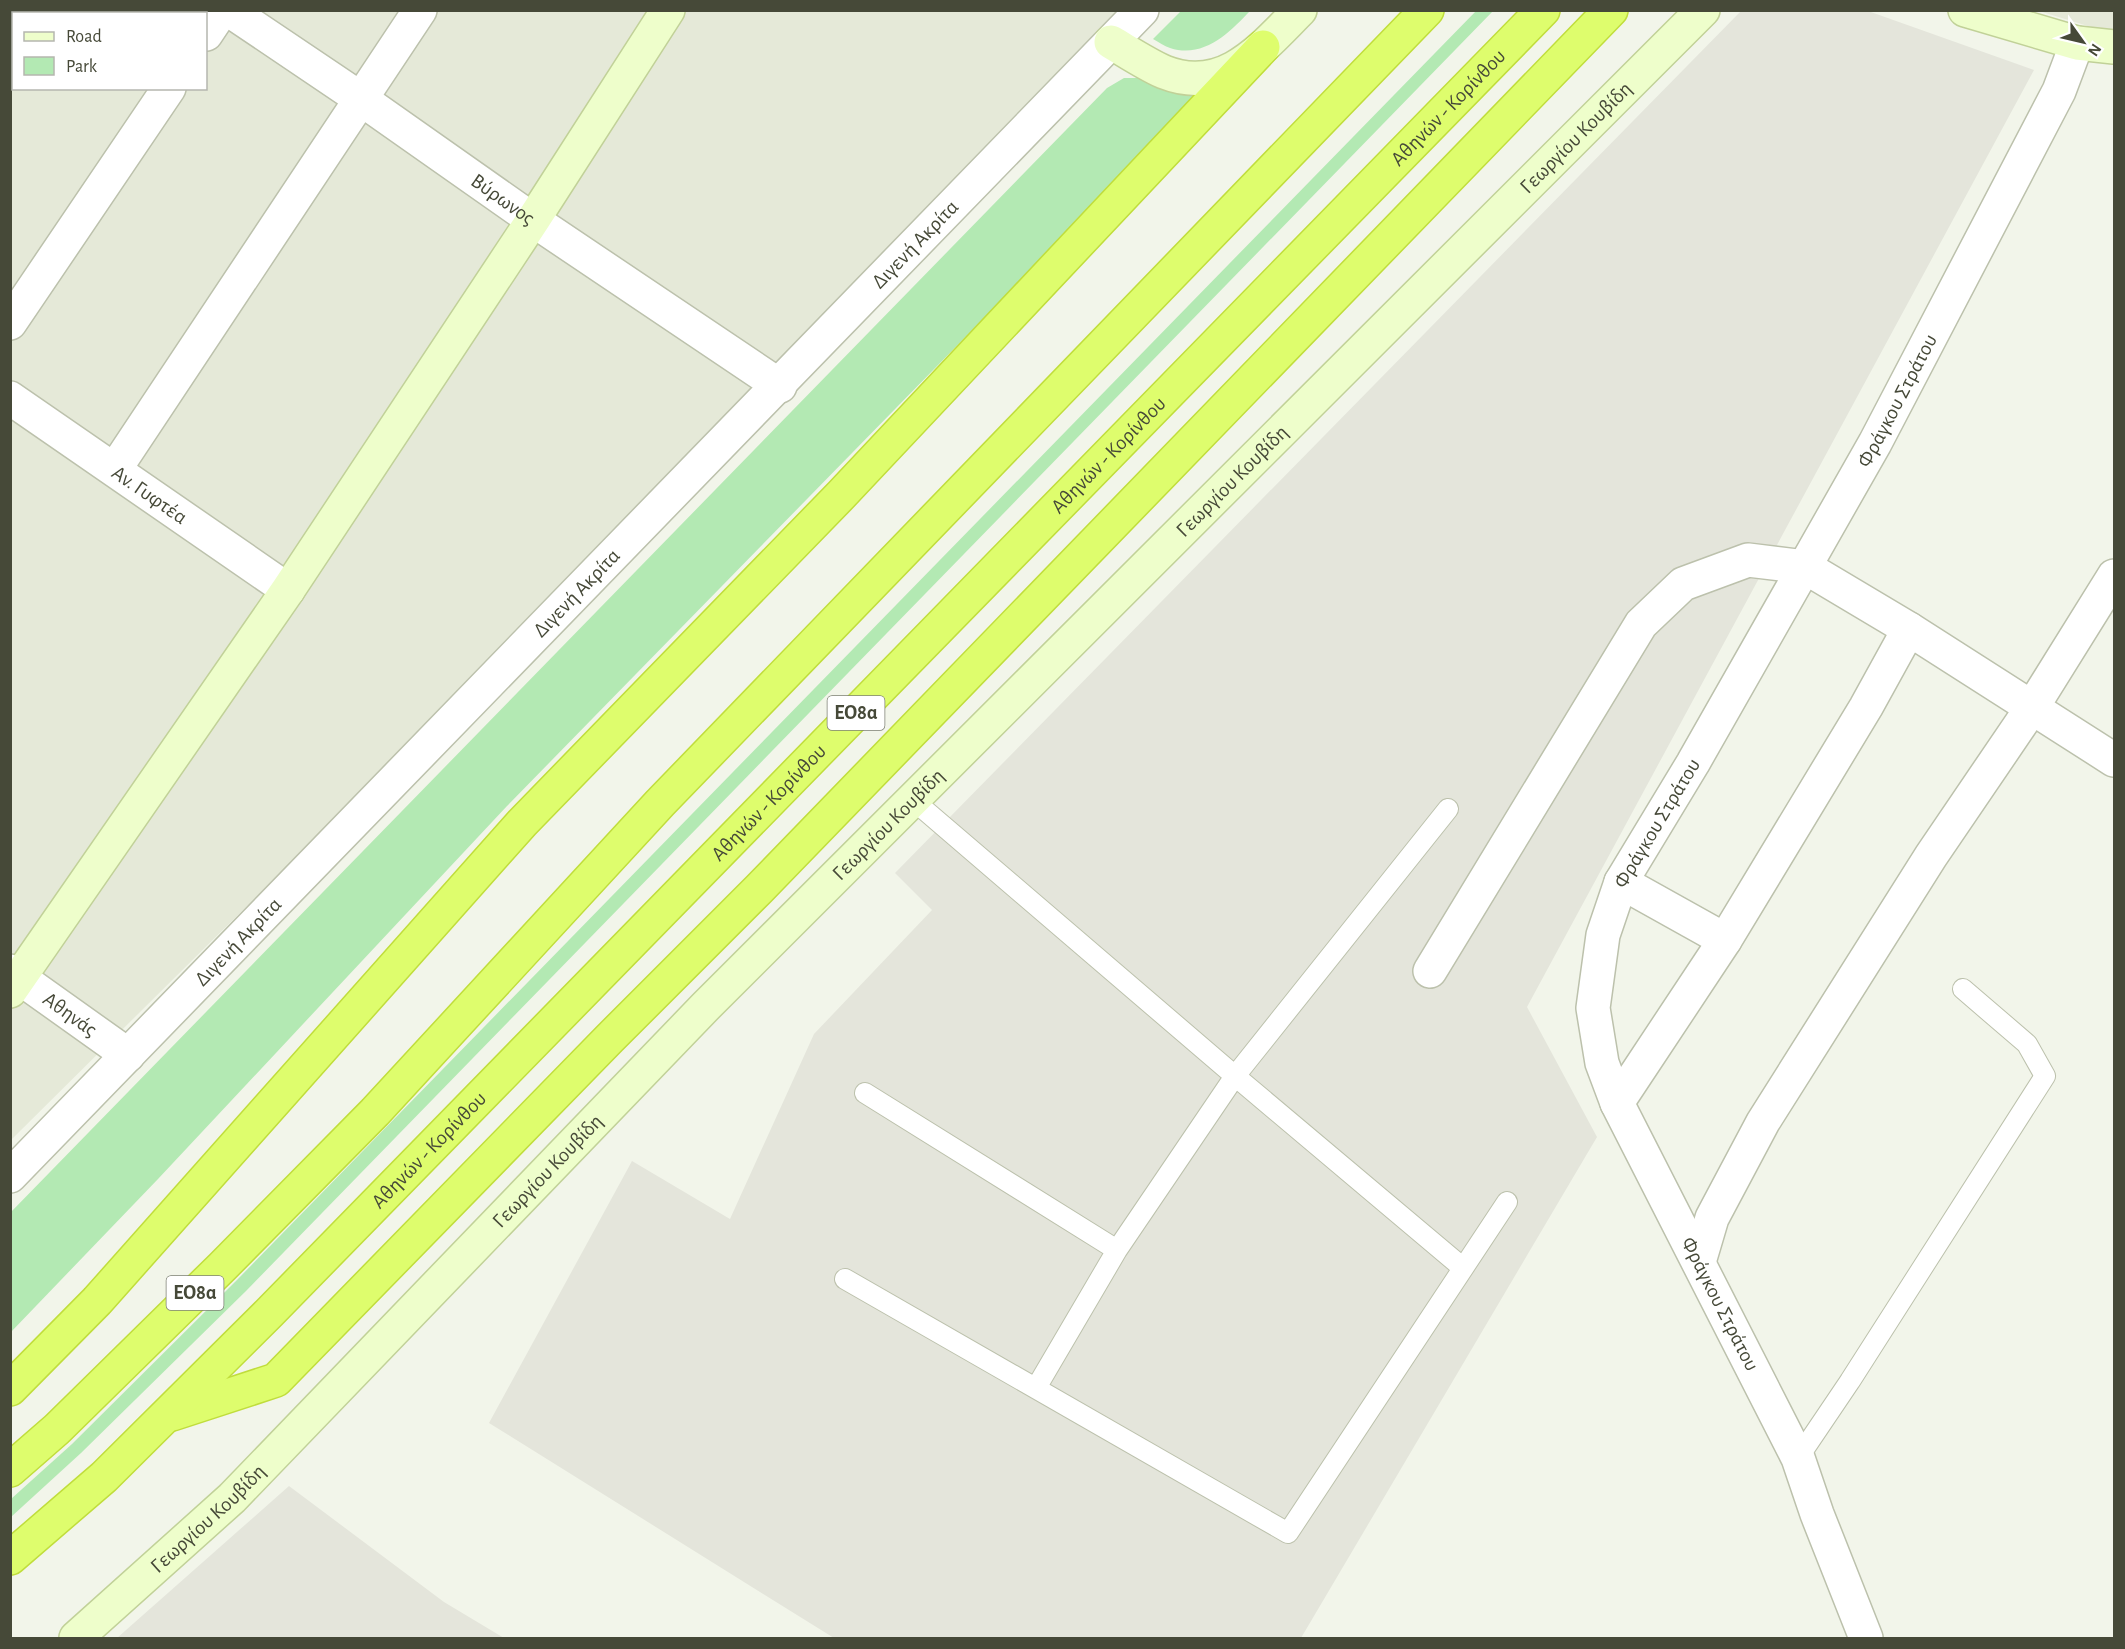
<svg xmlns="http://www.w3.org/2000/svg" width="2125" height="1649" font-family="'Alegreya Sans',sans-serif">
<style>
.residential{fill:#e5e9d8;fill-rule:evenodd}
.industrial{fill:#e4e5db}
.green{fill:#b3e9b3}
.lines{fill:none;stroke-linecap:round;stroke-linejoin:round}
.lane-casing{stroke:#bcc1ac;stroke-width:22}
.street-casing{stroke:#bcc1ac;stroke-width:36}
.secondary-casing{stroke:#c1d198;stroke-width:36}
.highway-casing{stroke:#c0dd3c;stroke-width:36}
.lane{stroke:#fff;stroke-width:20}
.street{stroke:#fff;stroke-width:33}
.secondary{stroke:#eefecb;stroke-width:33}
.highway{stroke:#defd6d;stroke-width:33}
.labels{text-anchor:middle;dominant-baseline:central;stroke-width:4.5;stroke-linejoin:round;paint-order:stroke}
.shield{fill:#fff;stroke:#7e8074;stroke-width:1.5}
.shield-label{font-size:20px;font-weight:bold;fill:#464938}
.street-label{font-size:21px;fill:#464938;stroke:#fff}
</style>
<rect width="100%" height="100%" fill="#f2f5ea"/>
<path class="residential" d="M11,11H1149L11,1140ZM14,14H206V88H14Z
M2039,11H2114V34Z"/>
<path class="industrial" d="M1741,11H1868L2034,70L1527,1007L1597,1137L1301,1638H834L489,1423L632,1161L730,1219L814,1034L932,910L895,873Z
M289,1486L444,1602L504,1638H117Z"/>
<path class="green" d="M1182,10H1250V11C1230,32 1204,59 1170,48C1164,46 1159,42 1153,39Z
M1476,11H1493L246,1291L81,1453L11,1517V1499L72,1444L236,1281Z
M1124,78H1138L1168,89L1197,93L1111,188L507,806L158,1179L11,1332V1212L1107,88Z"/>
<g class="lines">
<defs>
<path id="lane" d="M913,800L1235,1076L1463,1268
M865,1093L1117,1250
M845,1279L1288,1533L1507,1202
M1036,1388L1117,1250L1235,1076L1448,809
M1798,1458L1850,1381L2045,1076L2027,1044L1963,989"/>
<g id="street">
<path id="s1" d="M229,10L361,99L533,220L780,386"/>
<path d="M206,34L222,10"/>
<path d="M10,323L169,88"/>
<path id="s2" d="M10,398L288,590"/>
<path d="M115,469L420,10"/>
<path d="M1621,882L1725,940"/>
<path id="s3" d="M10,971L128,1055"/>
<path d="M1430,971L1641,624L1683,584L1748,560L1805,567L1909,629L2114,760"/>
<path d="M1617,1103L1725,940L1866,707L1909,629"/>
<path id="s4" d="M10,1176L1142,10"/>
<path d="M1699,1262L1712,1218L1763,1122L1931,856L2033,706L2114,576"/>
<path id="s5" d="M1866,1638L1817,1514L1798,1458L1617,1103L1602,1063L1593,1008L1603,935L1621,882L1693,763L1875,443L2059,91L2077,43"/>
</g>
<g id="secondary">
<path d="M1965,10L2077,43L2114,47"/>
<path d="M1111,42C1128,52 1146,64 1164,72C1224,96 1262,48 1300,10"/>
<path d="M10,991L288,590L533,220L668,10"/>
<path id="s6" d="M76,1638L232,1498L705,1007L1703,10"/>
</g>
<g id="highway">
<path d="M10,1389L97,1301L522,823L841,495L1263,47"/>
<path d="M172,1414L276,1380L610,1038L759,889L1611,10"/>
<path d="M10,1470L57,1429L222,1267L375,1112L660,803L1427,10"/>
<path id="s7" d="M10,1558L104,1477L269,1313L1543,10"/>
</g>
</defs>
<use href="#lane" class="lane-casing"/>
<use href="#street" class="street-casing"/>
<use href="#secondary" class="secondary-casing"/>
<use href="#highway" class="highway-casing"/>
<use href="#lane" class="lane"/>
<use href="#street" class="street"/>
<use href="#secondary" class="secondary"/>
<use href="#highway" class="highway"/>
</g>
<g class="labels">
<g class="shield">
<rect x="827.5" y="696" width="57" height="34" rx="4.5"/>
<rect x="166.5" y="1276" width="57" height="34" rx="4.5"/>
</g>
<g class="shield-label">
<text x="856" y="713">ΕΟ8α</text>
<text x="195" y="1293">ΕΟ8α</text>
</g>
<g class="street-label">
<text stroke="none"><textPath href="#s7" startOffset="2043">Αθηνών - Κορίνθου</textPath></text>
<text stroke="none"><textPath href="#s6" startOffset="2122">Γεωργίου Κουβίδη</textPath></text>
<text stroke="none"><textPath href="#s1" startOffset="333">Βύρωνος</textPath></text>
<text stroke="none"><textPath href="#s4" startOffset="1299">Διγενή Ακρίτα</textPath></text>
<text stroke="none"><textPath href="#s5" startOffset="1374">Φράγκου Στράτου</textPath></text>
<text stroke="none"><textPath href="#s7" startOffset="1557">Αθηνών - Κορίνθου</textPath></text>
<text stroke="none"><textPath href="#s6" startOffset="1636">Γεωργίου Κουβίδη</textPath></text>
<text stroke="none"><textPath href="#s2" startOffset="170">Αν. Γυφτέα</textPath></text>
<text stroke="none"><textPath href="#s4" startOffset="813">Διγενή Ακρίτα</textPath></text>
<text stroke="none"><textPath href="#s7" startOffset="1071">Αθηνών - Κορίνθου</textPath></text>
<text stroke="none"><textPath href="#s6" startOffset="1150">Γεωργίου Κουβίδη</textPath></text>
<text stroke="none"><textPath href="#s5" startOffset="888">Φράγκου Στράτου</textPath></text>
<text stroke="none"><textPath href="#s4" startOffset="327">Διγενή Ακρίτα</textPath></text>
<text stroke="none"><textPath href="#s3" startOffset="74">Αθηνάς</textPath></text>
<text stroke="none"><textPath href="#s7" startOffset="585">Αθηνών - Κορίνθου</textPath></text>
<text stroke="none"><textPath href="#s6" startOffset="664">Γεωργίου Κουβίδη</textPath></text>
<text transform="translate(1720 1304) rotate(63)">Φράγκου Στράτου</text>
<text stroke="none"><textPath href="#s6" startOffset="178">Γεωργίου Κουβίδη</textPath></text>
</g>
</g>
<rect width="2125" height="1649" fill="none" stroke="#464938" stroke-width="24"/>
<rect x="12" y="12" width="195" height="78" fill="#ffffff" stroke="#b5b6af" stroke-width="1.5"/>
<rect x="24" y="32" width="30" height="9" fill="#eefecb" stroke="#b5b6af" stroke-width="1.5"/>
<text x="66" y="42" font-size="18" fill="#464938">Road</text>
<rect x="24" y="57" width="30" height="18" fill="#b3e9b3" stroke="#b5b6af" stroke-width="1.5"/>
<text x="66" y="72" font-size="18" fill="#464938">Park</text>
<g transform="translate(2083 42) rotate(124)" stroke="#ffffff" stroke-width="4.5" paint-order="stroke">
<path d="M0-4.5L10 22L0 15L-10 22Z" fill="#464938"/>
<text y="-9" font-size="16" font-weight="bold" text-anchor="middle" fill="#464938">N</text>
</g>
</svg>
